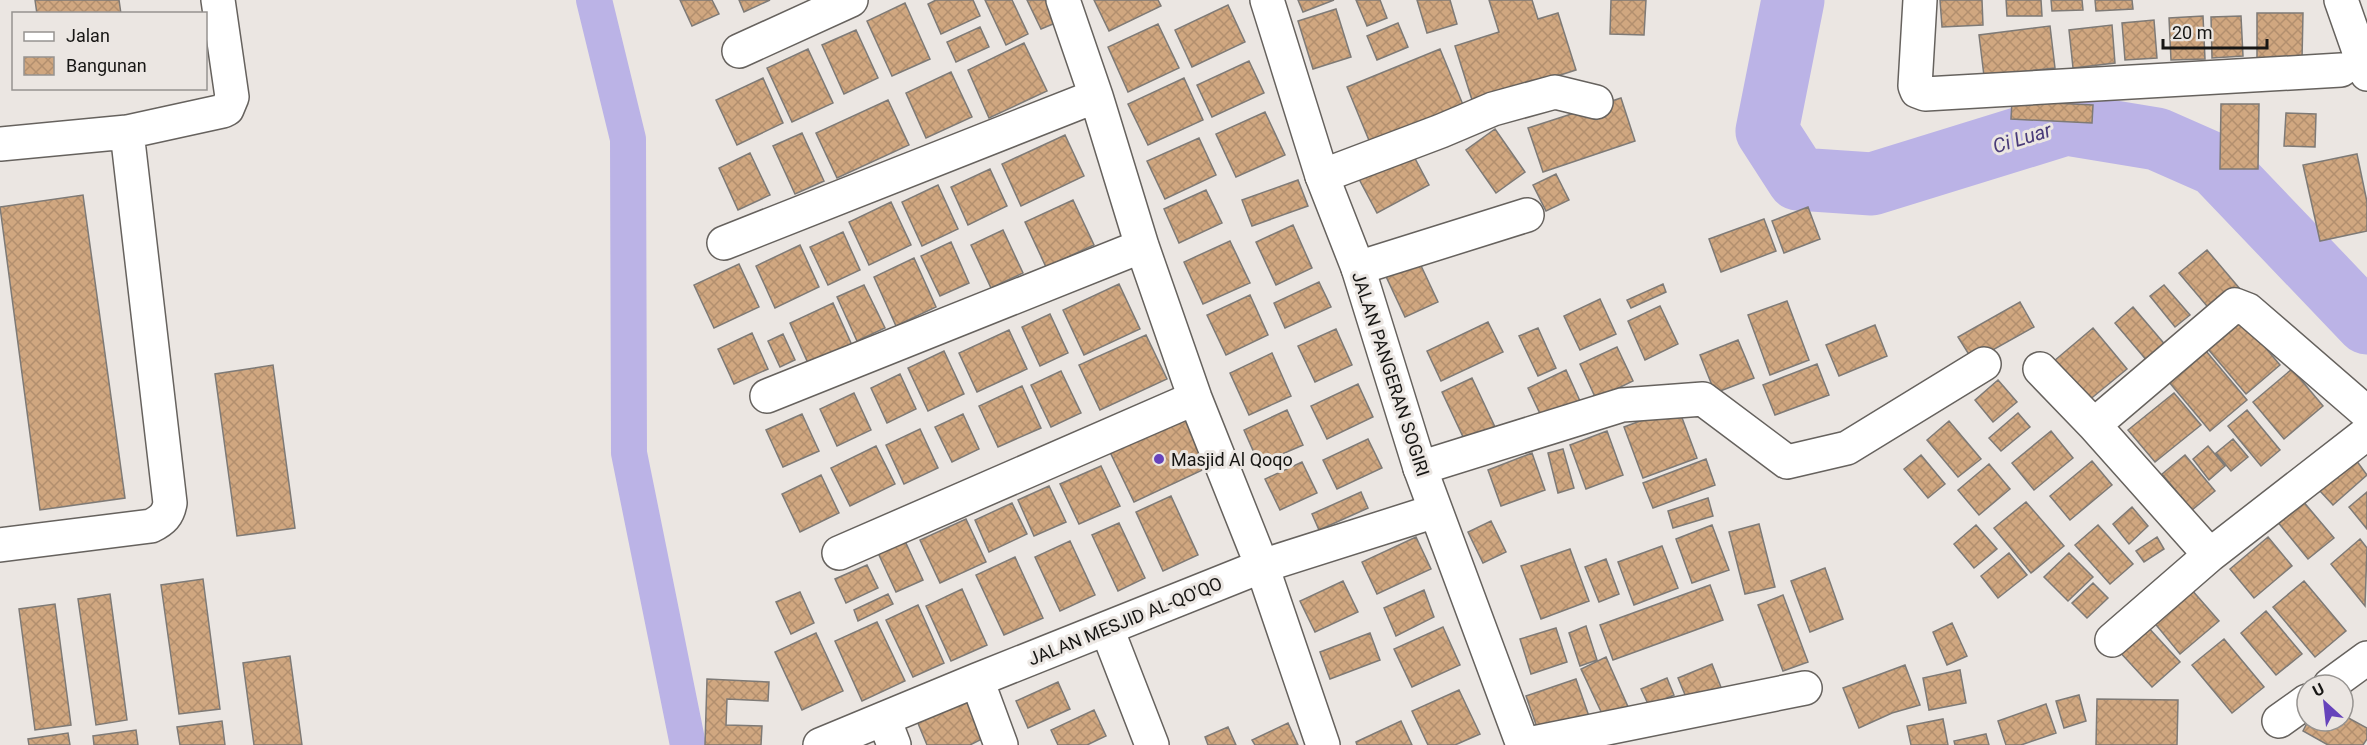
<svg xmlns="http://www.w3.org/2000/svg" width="2367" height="745" font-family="Roboto,sans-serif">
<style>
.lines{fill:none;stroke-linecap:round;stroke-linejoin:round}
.canal{stroke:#bbb3e6;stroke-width:36}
.river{stroke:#bbb3e6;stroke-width:63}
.building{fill:url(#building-cross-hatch);stroke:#7e7a76;stroke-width:1.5}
.minor-casing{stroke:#66625e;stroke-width:36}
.tertiary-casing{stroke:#66625e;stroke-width:36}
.minor{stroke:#fff;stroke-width:33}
.tertiary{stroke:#fff;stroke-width:33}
.poi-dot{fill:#6643bb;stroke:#ebe6e2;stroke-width:2}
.labels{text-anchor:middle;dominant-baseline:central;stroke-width:6;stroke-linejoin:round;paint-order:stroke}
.street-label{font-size:18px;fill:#171614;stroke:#ebe6e2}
.poi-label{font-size:18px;fill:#171614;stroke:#ebe6e2;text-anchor:start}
.water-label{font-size:20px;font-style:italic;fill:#493b79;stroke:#ebe6e2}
</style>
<defs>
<pattern id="building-cross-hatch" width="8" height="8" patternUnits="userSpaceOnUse" patternTransform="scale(1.5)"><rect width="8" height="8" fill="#d0a780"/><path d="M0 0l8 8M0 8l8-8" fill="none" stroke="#b28f6e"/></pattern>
</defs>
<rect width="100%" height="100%" fill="#ebe6e2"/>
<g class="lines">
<path class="canal" d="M594,0L628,139L629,453L688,745"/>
<path class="river" d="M1793,0L1767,131L1798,179L1872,184L2066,124L2157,139L2216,165L2367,323"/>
</g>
<path class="building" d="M35,0H119L121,14H37Z
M680,0H712L719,14L692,26Z
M739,0H770L744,12Z
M936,0H973L980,16L941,34L928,4Z
M985,0H1012L1028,34L1006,45Z
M1027,0H1050L1060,21L1041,29Z
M1094,0H1158L1161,6L1109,31Z
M1298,0H1334L1303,12Z
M1356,0H1380L1387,18L1367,26Z
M1417,0H1450L1457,24L1427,33Z
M1489,0H1532L1538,19L1558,13L1576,70L1473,103L1455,46L1499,32Z
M1611,0H1646L1644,35L1610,34Z
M1940,0H1982L1983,25L1942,27Z
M2006,0H2041L2042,16H2007Z
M2051,0H2082L2083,10L2052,11Z
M2095,0H2132L2133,9L2096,11Z
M905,3L930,59L892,76L867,21Z
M1228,5L1245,42L1192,67L1175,30Z
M1336,9L1351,57L1313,69L1298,21Z
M2257,13H2303L2302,60H2257Z
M2203,16L2205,59L2171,60L2169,18Z
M2241,16L2243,56L2212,58L2211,17Z
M2154,20L2157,58L2125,60L2122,23Z
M1398,23L1408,47L1377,60L1367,36Z
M1158,24L1179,68L1128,92L1108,47Z
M2112,25L2115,63L2073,68L2069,30Z
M2050,26L2055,68L1984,76L1979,35Z
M980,27L989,47L956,62L947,42Z
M856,30L878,78L844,94L822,45Z
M1024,43L1047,91L989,118L968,70Z
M808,49L833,103L792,122L767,68Z
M1440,49L1466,112L1373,150L1347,87Z
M1249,61L1264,93L1212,117L1197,85Z
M951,72L972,117L926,138L906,93Z
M763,78L783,123L737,145L716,100Z
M1184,78L1203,120L1148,145L1128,104Z
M1621,98L1635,141L1543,172L1528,128Z
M888,100L909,145L837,178L816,133Z
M2012,101L2093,105L2092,123L2011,119Z
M2221,104H2259L2258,169H2220Z
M1265,112L1285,155L1236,177L1216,134Z
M2286,113L2316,114L2315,147L2284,146Z
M1495,129L1525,172L1496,193L1466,150Z
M802,133L824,181L795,194L773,146Z
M1065,135L1084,176L1021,206L1002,164Z
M1199,138L1216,175L1165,199L1147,161Z
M1411,151L1429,185L1377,213L1359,179Z
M750,153L770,195L738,210L719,168Z
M2357,154L2367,202V231L2320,241L2303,165Z
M990,169L1007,206L968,225L951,187Z
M1556,174L1569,200L1546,211L1533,185Z
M1298,180L1308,206L1252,226L1242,200Z
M938,185L958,229L922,246L902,202Z
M1206,190L1222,223L1179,243L1164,209Z
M83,195L125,498L40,510L0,207Z
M1073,200L1094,245L1046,267L1025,222Z
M891,202L911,245L869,265L849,222Z
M1808,207L1820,239L1784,253L1772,221Z
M1764,219L1776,251L1721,272L1709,239Z
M1293,225L1312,268L1276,285L1256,242Z
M1003,230L1023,273L991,288L971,245Z
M843,232L860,270L828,285L810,247Z
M1230,241L1250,283L1203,304L1184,262Z
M951,242L969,283L940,296L921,256Z
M800,245L819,287L775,308L756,266Z
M2207,250L2240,289L2212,312L2179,273Z
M1416,255L1438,302L1405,317L1383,270Z
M914,258L936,307L896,326L874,277Z
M739,264L759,307L714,328L694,285Z
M1319,282L1331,307L1285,328L1274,303Z
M1119,284L1140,329L1084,355L1063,310Z
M1663,284L1666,292L1631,308L1627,300Z
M864,285L885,328L857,341L837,297Z
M2164,285L2190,315L2175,327L2150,296Z
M1250,295L1268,335L1226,355L1207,315Z
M1600,299L1616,334L1580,350L1564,316Z
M1787,301L1809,360L1770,375L1748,315Z
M2020,302L2034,327L1973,361L1958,337Z
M833,303L855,352L812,372L790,323Z
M1660,306L1678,344L1645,360L1628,321Z
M2133,307L2167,347L2148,362L2115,323Z
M1050,314L1068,353L1040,366L1022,327Z
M2242,320L2280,365L2246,394L2208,349Z
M1488,322L1503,352L1441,381L1427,351Z
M1875,325L1887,356L1839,376L1826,345Z
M1538,328L1556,368L1538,376L1519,336Z
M2093,328L2127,369L2088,401L2054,361Z
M1336,329L1352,365L1315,382L1298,346Z
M1009,330L1027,369L977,392L959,353Z
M752,333L768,369L734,384L718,349Z
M783,334L795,360L780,367L768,341Z
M1146,335L1167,379L1100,410L1079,365Z
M1738,340L1754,378L1715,393L1700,355Z
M1617,347L1633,381L1596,399L1580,364Z
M944,351L964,394L928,411L908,368Z
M2206,351L2247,400L2210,431L2169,382Z
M1272,353L1291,396L1249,415L1230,373Z
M1817,364L1829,395L1775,415L1763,385Z
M273,365L295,528L237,536L215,374Z
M2292,369L2323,406L2284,439L2253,402Z
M1566,370L1580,401L1542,418L1528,388Z
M1061,371L1081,413L1051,427L1031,385Z
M900,374L916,409L887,423L871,388Z
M1472,378L1495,427L1465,441L1442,392Z
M1998,380L2017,402L1993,422L1975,400Z
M1358,384L1373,417L1327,439L1311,406Z
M1022,386L1041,428L998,447L979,406Z
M854,393L871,430L837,446L820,409Z
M2174,393L2201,425L2155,462L2128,430Z
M1678,407L1697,458L1643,478L1624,427Z
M1287,410L1303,445L1259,464L1244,430Z
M2247,410L2280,450L2261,466L2228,426Z
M2018,413L2030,427L2001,451L1989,438Z
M802,414L819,451L783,467L766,430Z
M963,414L979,449L952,462L935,427Z
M1185,416L1209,467L1134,502L1110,452Z
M1949,421L1981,459L1958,477L1927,440Z
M920,429L938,468L904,484L886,445Z
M1607,431L1623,475L1586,489L1570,445Z
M2051,431L2073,458L2034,490L2012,463Z
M1368,439L1382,468L1337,489L1323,460Z
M2233,439L2248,457L2231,471L2216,453Z
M876,446L895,484L850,506L831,468Z
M2208,446L2225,466L2209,480L2193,459Z
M1563,449L1574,488L1558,493L1548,453Z
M1532,453L1545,490L1501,506L1488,470Z
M1921,455L1945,484L1928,498L1904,469Z
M2185,455L2215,491L2192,510L2162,474Z
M1706,459L1715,485L1653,508L1643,483Z
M2356,460L2367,475L2333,505L2320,491Z
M2092,461L2112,485L2070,520L2050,496Z
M1302,462L1317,493L1280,510L1265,479Z
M1989,464L2010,489L1979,515L1958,490Z
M1101,466L1120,506L1079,524L1060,484Z
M821,475L839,513L800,532L782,494Z
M1049,486L1066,522L1034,536L1018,500Z
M1361,492L1368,508L1319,530L1312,514Z
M2367,492V529L2349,507Z
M1171,496L1198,555L1163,571L1136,512Z
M1708,498L1713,516L1673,528L1668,511Z
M2302,500L2334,538L2308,559L2277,521Z
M2026,502L2064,546L2031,573L1994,528Z
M1012,503L1027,534L989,552L975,520Z
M2132,507L2148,526L2129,544L2113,524Z
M966,519L986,562L940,583L920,540Z
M1491,521L1506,552L1483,563L1468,532Z
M1119,523L1145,578L1118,591L1092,535Z
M1759,524L1775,587L1745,594L1729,532Z
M1712,525L1729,570L1692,583L1676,539Z
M1976,525L1997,549L1974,568L1954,544Z
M2098,525L2133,564L2110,584L2075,545Z
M1416,537L1431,569L1377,594L1362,562Z
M2157,537L2164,549L2144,562L2136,551Z
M2268,537L2292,566L2254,598L2230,569Z
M2360,539L2367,548L2365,606L2331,564Z
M905,541L923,580L896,592L878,553Z
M1070,541L1095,595L1060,611L1035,557Z
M1662,546L1678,588L1634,605L1618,562Z
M1570,549L1589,601L1541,619L1521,566Z
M2009,553L2027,575L1998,598L1981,576Z
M2069,553L2093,577L2068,601L2044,577Z
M1015,557L1043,618L1004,635L976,575Z
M1606,559L1619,594L1599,602L1585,567Z
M867,565L878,588L846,603L835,579Z
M1825,568L1843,619L1810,632L1791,581Z
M203,579L220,709L179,714L161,585Z
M1343,581L1358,612L1315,632L1300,601Z
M2304,581L2346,631L2315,657L2273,607Z
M2093,583L2108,598L2087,618L2072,603Z
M1710,585L1723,620L1613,660L1600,625Z
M962,589L987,645L951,661L926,606Z
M2191,589L2219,621L2180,654L2153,621Z
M1424,590L1434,617L1396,636L1384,608Z
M800,592L814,623L791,634L776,602Z
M110,594L127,720L96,725L78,599Z
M888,594L893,604L858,621L854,610Z
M1783,595L1808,662L1783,671L1758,605Z
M55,604L71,725L35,730L19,609Z
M918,605L944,663L913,677L886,620Z
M2266,611L2302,654L2276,675L2241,633Z
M877,622L905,681L862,701L835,641Z
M1952,623L1967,656L1947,665L1933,632Z
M2146,625L2180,662L2152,687L2118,650Z
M1586,626L1597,660L1580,666L1569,633Z
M1443,627L1460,665L1412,687L1394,649Z
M1556,628L1567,662L1531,674L1520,639Z
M816,633L843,691L802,710L775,652Z
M1370,633L1380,660L1330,679L1320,652Z
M2224,639L2264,687L2232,713L2192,665Z
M290,656L302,745H254L243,663Z
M1606,657L1629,709L1605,720L1581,669Z
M1712,664L1724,695L1691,709L1678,678Z
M1905,665L1920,705L1892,713L1859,728L1843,688Z
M1960,670L1966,703L1929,710L1923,678Z
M1667,678L1674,695L1649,706L1641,689Z
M707,679L769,682L768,701L727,699L726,725L762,726L761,745H705Z
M1576,679L1591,722L1541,739L1526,696Z
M1058,682L1070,709L1028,728L1016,701Z
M1459,690L1480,734L1455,745H1428L1412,711Z
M2079,695L2086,721L2064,728L2056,701Z
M966,699L984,738L970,745H927L917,721Z
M2097,699L2178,700L2177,745H2096Z
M2046,704L2056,733L2021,745H2006L1998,721Z
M1094,710L1106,736L1087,745H1058L1051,730Z
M2343,715L2367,728V739L2363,745H2328L2303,731L2308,721H2343Z
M1943,719L1948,745H1911L1907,726Z
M222,721L225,745H180L177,727Z
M1401,721L1412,745H1357L1356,742Z
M1288,723L1298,745H1255L1252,740Z
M1228,727L1236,745H1208L1205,737Z
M136,730L138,745H94L93,736Z
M68,733L70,745H29L28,739Z
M1986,734L1989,745H1955L1954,741Z"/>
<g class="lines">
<defs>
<path id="minor" d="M1063,0L1096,96L1142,246L1195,398L1262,566L1323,745
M1920,0L1915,86L1917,91L1925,94L2341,70
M2341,0L2367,74
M739,51L851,0
M0,144L127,132L223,111L227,109L232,97L218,0
M1322,176L1441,131L1493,109L1555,92L1596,102
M724,243L1096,96
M1358,268L1527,215
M2040,369L2094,425L2210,555
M767,396L1142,246
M2094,425L2235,305L2248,310L2367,413
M1420,468L1622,405L1703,399L1787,462L1847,448L1984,364
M0,545L151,526C163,520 168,515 170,503L127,132
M839,553L1195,398
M1107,629L1152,745
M2112,640L2210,555L2367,433
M977,680L1001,745
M2330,685L2367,658
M884,719L894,745
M2279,721L2307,701
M820,745L977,680L1262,566L1435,511
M1523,745L1805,688"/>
<path id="tertiary" d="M1267,0L1322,176L1358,268L1420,468L1523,745"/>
</defs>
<use href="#minor" class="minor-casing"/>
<use href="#tertiary" class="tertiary-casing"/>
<use href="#minor" class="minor"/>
<use href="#tertiary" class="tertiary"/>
</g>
<circle class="poi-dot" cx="1159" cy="459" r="6"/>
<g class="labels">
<g class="street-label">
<text transform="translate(1391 374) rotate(72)">JALAN PANGERAN SOGIRI</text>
<text transform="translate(1125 621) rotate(-22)">JALAN MESJID AL-QO'QO</text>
</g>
<g class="poi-label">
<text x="1171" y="459">Masjid Al Qoqo</text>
</g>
<g class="water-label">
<text transform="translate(2022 138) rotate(-17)">Ci Luar</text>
</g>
</g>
<rect x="12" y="12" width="195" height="78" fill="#ebe6e2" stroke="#969390" stroke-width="1.5"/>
<rect x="24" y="32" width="30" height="9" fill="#ffffff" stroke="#969390" stroke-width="1.5"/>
<text x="66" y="42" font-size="18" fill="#171614">Jalan</text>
<rect x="24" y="57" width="30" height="18" fill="url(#building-cross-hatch)" stroke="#969390" stroke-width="1.5"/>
<text x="66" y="72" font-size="18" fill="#171614">Bangunan</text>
<g transform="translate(2325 703) rotate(333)"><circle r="28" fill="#ebe6e2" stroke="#969390" stroke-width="1.5"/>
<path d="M0-4.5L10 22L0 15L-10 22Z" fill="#6643bb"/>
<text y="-9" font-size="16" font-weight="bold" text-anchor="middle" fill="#171614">U</text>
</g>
<path d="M2163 39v9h104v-9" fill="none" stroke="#171614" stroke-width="3"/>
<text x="2172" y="39" font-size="18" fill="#171614" stroke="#ebe6e2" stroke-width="4.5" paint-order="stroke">20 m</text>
</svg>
